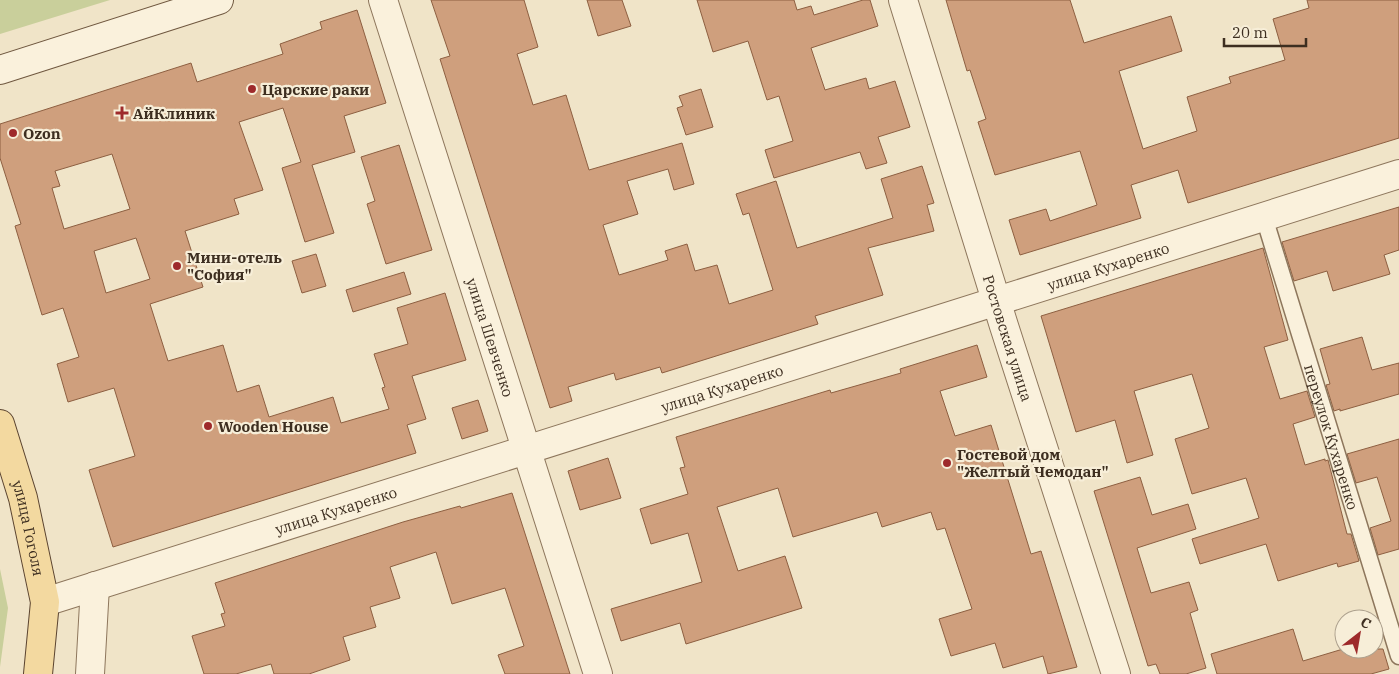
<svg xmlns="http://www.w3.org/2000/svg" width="1399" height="674" font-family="'IBM Plex Serif',serif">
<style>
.green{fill:#c9cf9b}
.building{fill:#cf9f7d;stroke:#8d5f41;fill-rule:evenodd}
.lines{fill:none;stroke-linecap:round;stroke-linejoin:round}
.service-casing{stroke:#8d765c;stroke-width:19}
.minor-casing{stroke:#8d765c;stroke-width:30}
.secondary-casing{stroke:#6f573f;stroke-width:30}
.primary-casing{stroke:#5b4430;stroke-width:30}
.service{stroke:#faf1dc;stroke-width:16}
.minor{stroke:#faf1dc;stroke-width:28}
.secondary{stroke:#faf1dc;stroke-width:28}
.primary{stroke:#f3d9a0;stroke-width:28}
.poi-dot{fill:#9e2a2b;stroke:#f7eed8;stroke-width:2}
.labels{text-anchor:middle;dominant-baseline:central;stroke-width:4.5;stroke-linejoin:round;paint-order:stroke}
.poi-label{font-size:15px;font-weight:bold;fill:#3d2e20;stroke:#f7eed8;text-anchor:start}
.street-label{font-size:15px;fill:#3d2e20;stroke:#f7eed8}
</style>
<rect width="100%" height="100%" fill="#f0e4c8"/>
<path class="green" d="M0,0H110L0,34Z
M0,569L8,608L0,667Z"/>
<path class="building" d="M431,0H524L538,47L517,54L533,105L566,95L589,170L682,143L694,184L674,190L668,169L627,181L638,214L603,225L619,275L668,260L665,251L687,244L695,271L717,265L729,304L773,290L749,213L743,215L736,194L776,181L797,248L893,218L881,179L922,166L934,203L927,205L934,231L868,248L883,295L815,316L818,324L662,373L660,367L616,380L614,373L568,387L572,401L550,408L440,59L450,56Z
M587,0H622L631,26L598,36Z
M697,0H794L797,10L811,6L814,15L863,0H870L878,26L811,48L825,90L866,78L869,89L895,81L910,127L878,137L887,163L866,169L860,152L774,178L765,150L793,141L779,96L767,100L748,41L713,52Z
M946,0H1070L1084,43L1171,16L1182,51L1119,71L1143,149L1197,131L1187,97L1231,83L1229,77L1285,60L1273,19L1309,8L1307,0H1399V138L1188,203L1178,170L1131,185L1141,218L1020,255L1009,220L1046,209L1050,221L1097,205L1080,151L995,175L978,122L986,119L970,70L967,71Z
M357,10L386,103L344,116L355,152L312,165L334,233L305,242L282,168L301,162L283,108L239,122L263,190L234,199L239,214L185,231L203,287L150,304L168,361L223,345L237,392L259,385L269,417L333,397L341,423L389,409L382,388L385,387L374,354L408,344L397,308L445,293L466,360L412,376L426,419L407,425L416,453L113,547L89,470L135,456L114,388L68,402L57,364L79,357L63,308L42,315L15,226L21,224L0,158V124L191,63L197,82L283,54L280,44L322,29L320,22ZM112,154L130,209L64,229L52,188L60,186L55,171ZM136,238L150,279L106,293L94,251Z
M701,89L713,127L686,135L677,108L683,106L679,96Z
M399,145L432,250L386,264L367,204L375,201L361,157Z
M1399,207V250L1384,255L1390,274L1333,291L1327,271L1294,281L1282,242Z
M1263,248L1288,340L1264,347L1280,399L1307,391L1315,417L1293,424L1305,465L1325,459V461L1328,460L1347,534H1351L1359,561L1338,567L1337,563L1278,581L1266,544L1200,564L1192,539L1259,518L1246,478L1192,494L1175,439L1209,428L1192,374L1134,391L1153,455L1127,463L1115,420L1076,432L1041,316Z
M316,254L326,286L302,293L292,261Z
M404,272L411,294L353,312L346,290Z
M1362,337L1372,370L1399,363V394L1340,411V409L1334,411L1326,385L1330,384L1320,349Z
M977,345L987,377L940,391L955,436L991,425L1031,554L1041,551L1077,667L1048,674L1043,656L1003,668L995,643L951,656L939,619L972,609L945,528L937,530L931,512L882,527L877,512L793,537L778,488L717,507L738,571L785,556L802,608L686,644L680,623L621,641L611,609L702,582L688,533L651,544L640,509L688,494L680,468L685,467L676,437L830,390L831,393L901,373L900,369Z
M478,400L488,431L462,439L452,408Z
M1399,439V549L1378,555L1370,528L1391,521L1377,477L1356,483L1347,454Z
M608,458L621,498L580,510L568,471Z
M1140,477L1152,515L1188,504L1196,529L1137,548L1151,593L1189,582L1198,610L1190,613L1206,668L1186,674H1160L1156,664L1148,666L1094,491Z
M512,493L570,674H505L498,655L524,646L505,588L452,604L436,552L390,567L400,598L370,607L376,627L343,637L350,660L309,674H274L271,664L236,674H204L192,636L225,626L221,614L225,613L215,583L403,522L460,506L461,508Z
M1293,629L1303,661L1343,649H1383L1389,669L1371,674H1217L1211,654Z"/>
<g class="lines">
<defs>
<g id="service">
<path id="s1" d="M1264,217L1399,656"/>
</g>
<g id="minor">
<path id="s2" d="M383,0L598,674"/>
<path id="s3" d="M903,0L1004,326L1116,674"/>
<path id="s4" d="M45,602L1399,174"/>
<path d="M90,674L95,586"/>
</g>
<path id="secondary" d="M0,70L219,0"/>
<g id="primary">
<path id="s5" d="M0,424L23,498L45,602L38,674"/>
</g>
</defs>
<use href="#service" class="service-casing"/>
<use href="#minor" class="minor-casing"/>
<use href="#secondary" class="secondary-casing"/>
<use href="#primary" class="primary-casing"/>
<use href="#service" class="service"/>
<use href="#minor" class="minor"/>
<use href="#secondary" class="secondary"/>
<use href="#primary" class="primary"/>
</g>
<g class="poi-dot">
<circle cx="252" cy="89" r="5"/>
<path d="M119.5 105.5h5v5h5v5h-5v5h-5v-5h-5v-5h5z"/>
<circle cx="13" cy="133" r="5"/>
<circle cx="177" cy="266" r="5"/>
<circle cx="208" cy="426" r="5"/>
<circle cx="947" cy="463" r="5"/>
</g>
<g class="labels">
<g class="poi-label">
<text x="262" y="89">Царские раки</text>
<text x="133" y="113">АйКлиник</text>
<text x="23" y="133">Ozon</text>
<text x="187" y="257">Мини-отель<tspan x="187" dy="17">"София"</tspan></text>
<text x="218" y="426">Wooden House</text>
<text x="957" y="454">Гостевой дом<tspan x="957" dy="17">"Желтый Чемодан"</tspan></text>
</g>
<g class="street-label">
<text stroke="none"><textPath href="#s4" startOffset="1115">улица Кухаренко</textPath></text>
<text stroke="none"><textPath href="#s2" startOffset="354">улица Шевченко</textPath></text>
<text stroke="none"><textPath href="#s3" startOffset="354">Ростовская улица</textPath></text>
<text stroke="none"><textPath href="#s4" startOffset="710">улица Кухаренко</textPath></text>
<text stroke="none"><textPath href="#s1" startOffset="230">переулок Кухаренко</textPath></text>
<text stroke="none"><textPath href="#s4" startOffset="305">улица Кухаренко</textPath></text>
<text stroke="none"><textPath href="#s5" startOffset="108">улица Гоголя</textPath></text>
</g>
</g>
<g transform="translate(1359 634) rotate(31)"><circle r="24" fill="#f7eed8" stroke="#ada18e"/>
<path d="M0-4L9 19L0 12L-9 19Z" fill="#9e2a2b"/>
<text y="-8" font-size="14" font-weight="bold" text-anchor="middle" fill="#3d2e20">С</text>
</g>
<path d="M1224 38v8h82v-8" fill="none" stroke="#3d2e20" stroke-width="2.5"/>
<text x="1232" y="38" font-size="15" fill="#3d2e20" stroke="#f7eed8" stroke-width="4" paint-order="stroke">20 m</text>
</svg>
